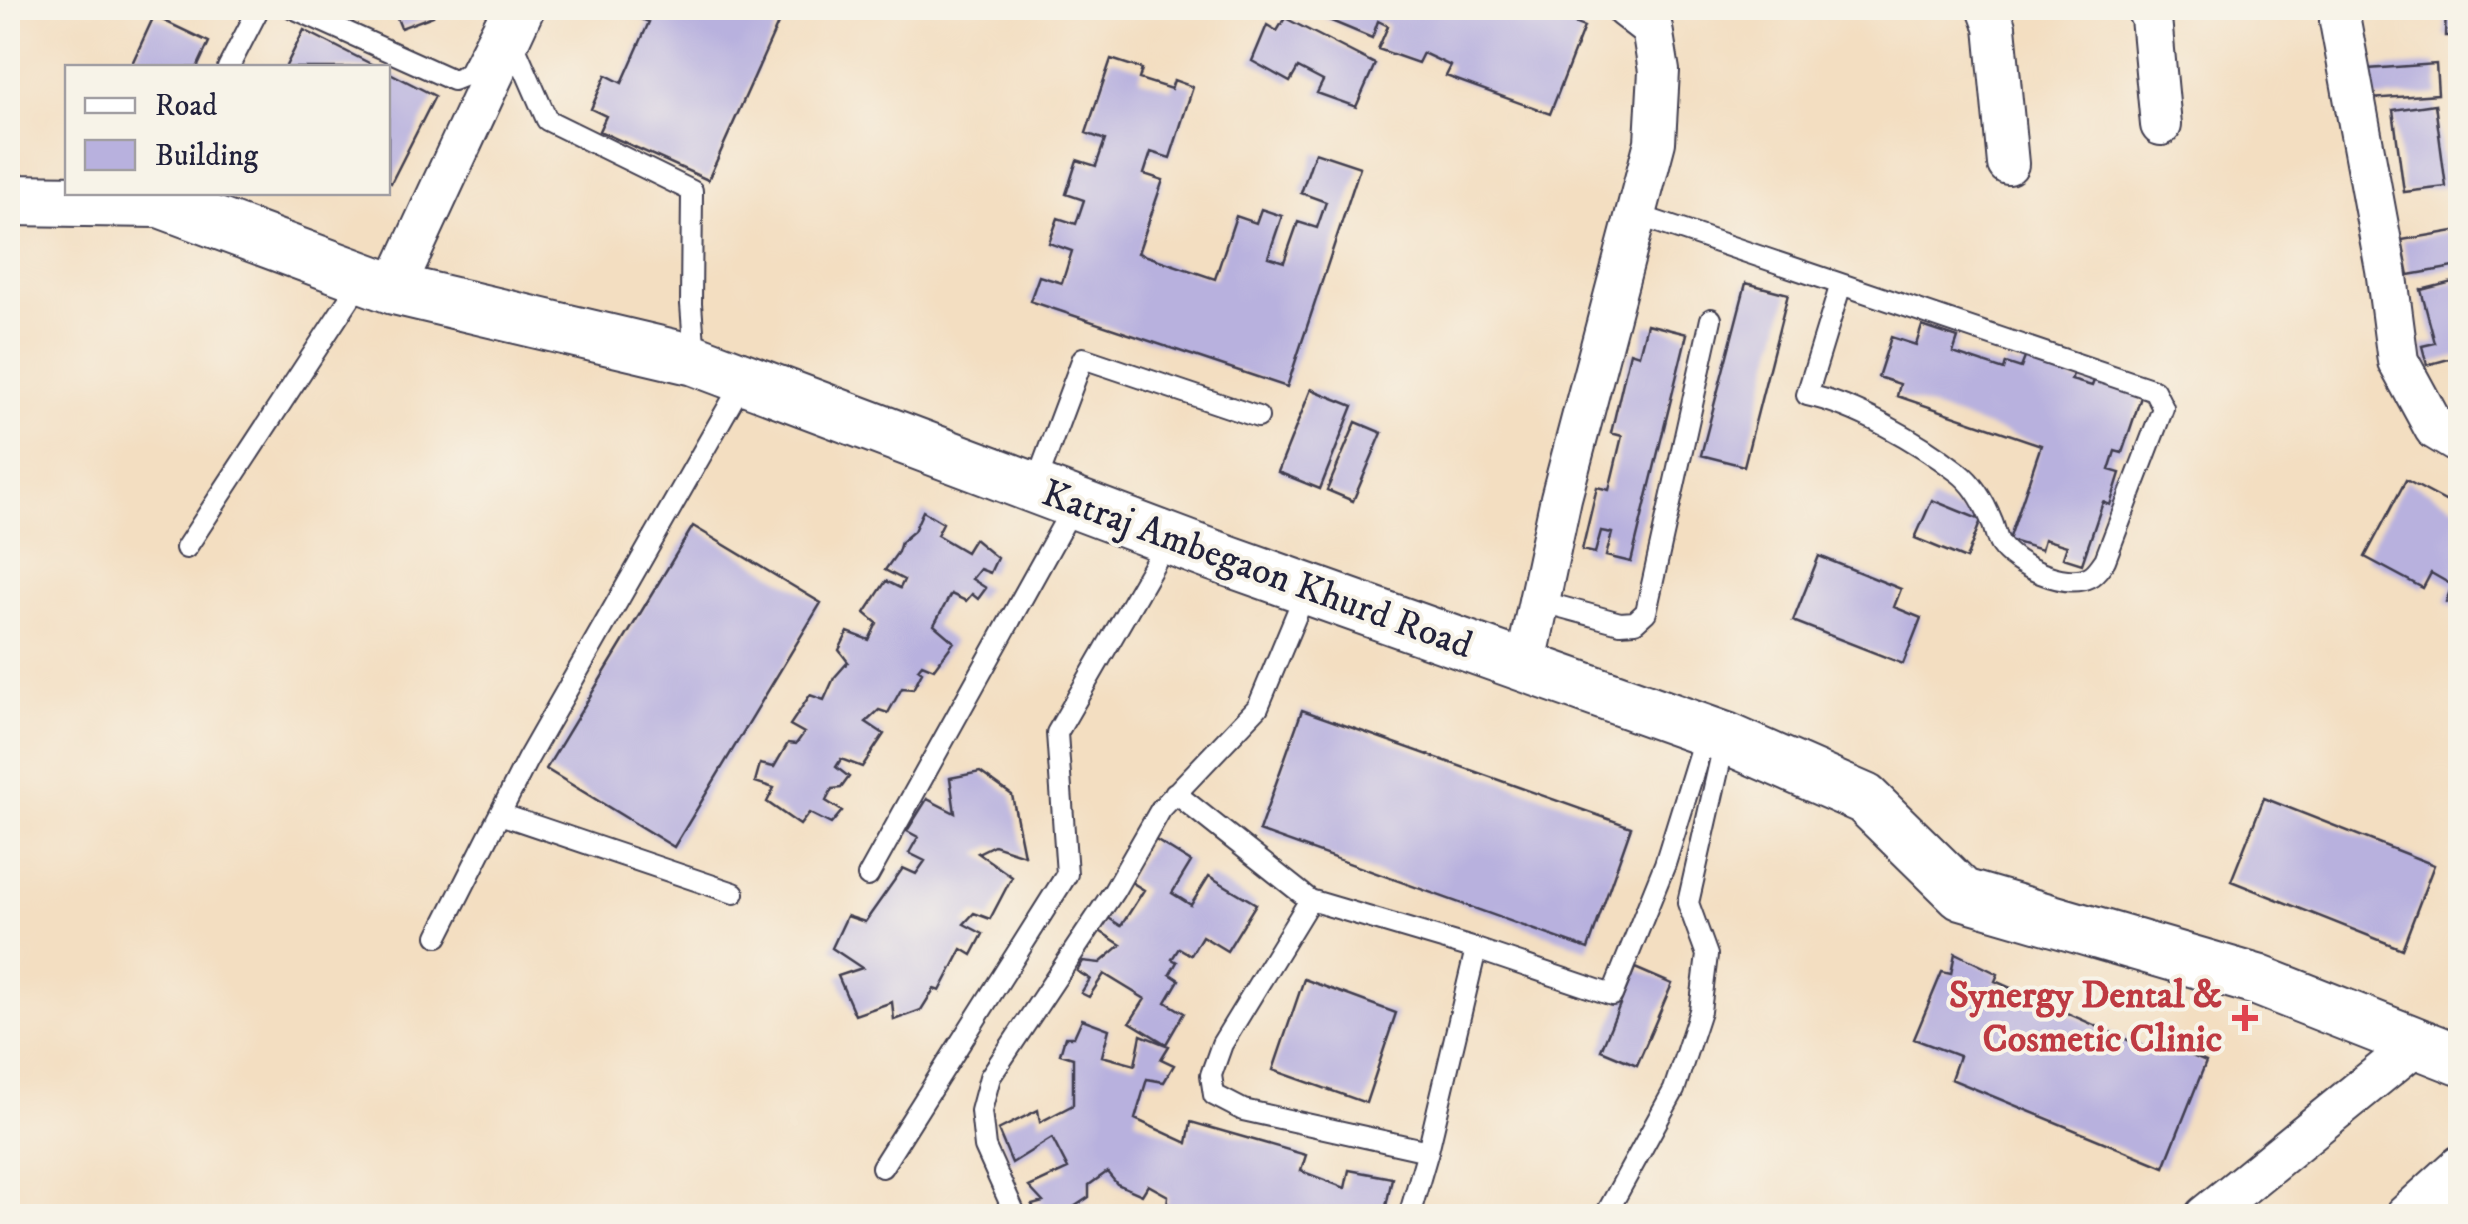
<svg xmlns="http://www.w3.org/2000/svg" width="2468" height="1224" font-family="'IM FELL DW Pica',serif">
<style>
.building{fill:#b8b1de}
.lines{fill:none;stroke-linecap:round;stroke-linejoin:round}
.service-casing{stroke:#413e4f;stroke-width:24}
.minor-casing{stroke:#413e4f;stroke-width:44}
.tertiary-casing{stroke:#413e4f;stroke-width:54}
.service{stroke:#fff;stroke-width:20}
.minor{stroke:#fff;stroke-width:40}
.tertiary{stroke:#fff;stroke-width:50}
.health-dot{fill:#e0444e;stroke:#f7f3e8;stroke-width:4}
.labels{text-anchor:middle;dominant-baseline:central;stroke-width:8;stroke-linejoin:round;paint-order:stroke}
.street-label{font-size:38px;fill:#22223b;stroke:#f7f3e8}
.health-label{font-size:38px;font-weight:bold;fill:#be3a42;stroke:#f7f3e8;text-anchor:end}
</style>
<rect width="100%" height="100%" fill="#f7f3e8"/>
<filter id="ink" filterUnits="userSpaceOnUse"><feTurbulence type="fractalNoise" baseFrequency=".01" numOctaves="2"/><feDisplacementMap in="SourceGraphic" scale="20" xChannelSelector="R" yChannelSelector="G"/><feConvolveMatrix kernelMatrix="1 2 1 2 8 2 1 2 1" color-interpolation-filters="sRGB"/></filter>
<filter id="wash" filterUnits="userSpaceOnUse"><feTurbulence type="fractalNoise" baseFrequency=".0048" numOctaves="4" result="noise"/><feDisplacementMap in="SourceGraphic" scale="40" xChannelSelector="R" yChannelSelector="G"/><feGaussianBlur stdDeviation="2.25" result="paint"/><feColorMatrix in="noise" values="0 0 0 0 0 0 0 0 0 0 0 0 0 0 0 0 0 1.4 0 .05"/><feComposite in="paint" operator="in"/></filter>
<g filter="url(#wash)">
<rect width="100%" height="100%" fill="#f3dec1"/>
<g id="blocks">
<path class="building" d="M393,8H430L433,16L401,28Z
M638,8H785L708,180L599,131L606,116L591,109L606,75L622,83L649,22L634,16Z
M1327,8H1537L1584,27L1550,114L1446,76L1451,66L1423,53L1418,63L1378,49L1388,26L1378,21L1372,38L1324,18Z
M2446,8H2460V36H2445Z
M154,16L209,42L197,68H130Z
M1285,18L1375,64L1356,107L1317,93L1323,81L1298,68L1290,82L1252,61L1267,25L1277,31Z
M304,30L379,68H285Z
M1111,59L1142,69L1139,79L1171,89L1174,80L1193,87L1170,158L1151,152L1144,174L1163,180L1138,253L1215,279L1236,216L1256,223L1261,209L1282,216L1268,257L1284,262L1298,222L1317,228L1326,202L1301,193L1315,152L1360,167L1287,387L1030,301L1039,276L1062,283L1072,251L1049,243L1058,218L1076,224L1084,200L1066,194L1077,160L1096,166L1105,140L1086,133Z
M2436,64L2438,94L2370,99L2368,69Z
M388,72L435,96L391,183L388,181Z
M2435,104L2446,187L2404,192L2393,110Z
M2460,230V266L2409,275L2402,240Z
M2460,280V356L2427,365L2422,346L2435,343L2421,290Z
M1746,283L1788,294L1744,466L1701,455Z
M1647,324L1687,334L1631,562L1606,556L1612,533L1601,531L1595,553L1582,550L1597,487L1609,490L1622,436L1611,433L1630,352L1639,355Z
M1922,326L1958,338L1953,353L2004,370L2006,363L2021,368L2026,355L2074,371L2071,380L2092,386L2095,378L2142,394L2122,453L2115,451L2109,470L2120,473L2110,505L2103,502L2082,564L2063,558L2067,546L2044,539L2041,550L2009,540L2041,445L1897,396L1900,384L1878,377L1891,337L1916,345Z
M1311,389L1353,406L1320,489L1278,472Z
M1356,422L1382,433L1353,501L1327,490Z
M2406,480L2460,509L2458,526L2460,527V610L2446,602L2452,585L2431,573L2423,588L2365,557Z
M1932,500L1981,520L1966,559L1915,538Z
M923,511L943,523L937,535L966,552L974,539L997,558L990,573L980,569L972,579L986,588L978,599L972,594L966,601L951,594L934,625L954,642L934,669L922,664L918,669L922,672L913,689L902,688L888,713L879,710L866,722L884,734L862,767L841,759L836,767L849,777L841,788L832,789L826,801L842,811L831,824L809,813L800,825L767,802L774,788L755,782L760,764L774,767L788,743L796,744L804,733L790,725L810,695L824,700L834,678L848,662L839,650L848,632L869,640L877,623L865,613L886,581L900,588L904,580L885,570L898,552L901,542L914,531Z
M693,526L821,603L674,847L546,769Z
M1819,556L1901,589L1894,607L1921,618L1903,664L1793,621Z
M1302,710L1631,827L1588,949L1259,831Z
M980,772L1012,795L1024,855L994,845L978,853L1012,877L990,919L974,913L964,924L983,934L972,955L962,949L940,991L934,989L921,1010L894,1020L892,1002L855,1015L838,976L862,968L832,948L847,916L865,922L903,868L916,874L925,861L909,853L918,837L907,831L927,799L955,813L950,778Z
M2264,798L2434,865L2402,949L2231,881Z
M1154,839L1191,862L1172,893L1191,905L1209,876L1256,904L1227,951L1202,936L1191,955L1179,948L1172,959L1177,962L1170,974L1179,980L1166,1002L1184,1013L1166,1044L1130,1022L1145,999L1104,974L1089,997L1081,993L1090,979L1077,971L1083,961L1100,963L1121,945L1098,930L1107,917L1121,926L1144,890L1128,880Z
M1955,953L1998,974L1995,981L2159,1054L2165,1044L2206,1062L2164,1167L1951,1079L1959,1056L1914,1039L1942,972L1951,974Z
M1635,968L1672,984L1637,1065L1601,1050Z
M1304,979L1396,1013L1366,1103L1273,1070Z
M1082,1019L1109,1029L1102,1056L1135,1065L1141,1035L1169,1046L1161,1059L1174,1065L1164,1082L1147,1079L1135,1119L1187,1143L1191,1122L1306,1155L1301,1171L1345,1188L1349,1170L1392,1178L1384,1216L1347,1213L1345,1216H1166L1168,1196L1148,1185L1142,1195L1117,1184L1107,1172L1089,1185V1197L1060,1216H1038L1032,1205L1043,1202L1029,1187L1068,1169L1052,1138L1012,1163L998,1130L1038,1110L1040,1122L1073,1105V1058L1060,1054L1065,1037H1074Z"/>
</g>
</g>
<g filter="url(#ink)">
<use href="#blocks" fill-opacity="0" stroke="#413e4f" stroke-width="2.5"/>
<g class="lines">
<defs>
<path id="service" d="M293,8L453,80L468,74L502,8
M512,40L547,120L692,191L691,304L695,358
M228,68L259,8
M1637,215L2154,390L2163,408L2105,560C2100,566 2097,573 2089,577C2065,589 2015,566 2000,544C1996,538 1995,529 1992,522C1985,504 1974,484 1958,472C1918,441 1855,405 1807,395L1841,284
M1035,486L1083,358L1258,417
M186,548L363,278
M1539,601L1620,623L1635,622L1646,612L1711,319
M1175,793L1310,900L1476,949
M500,814L734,893
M868,876L1074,505
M1310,900L1222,1044L1211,1075L1214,1095L1243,1110L1428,1151L1476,949L1612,995L1665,864L1706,732
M438,936L527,760L745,378
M882,1167L1067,874L1057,733L1169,539
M1016,1216L985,1147L981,1111L990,1077L1114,891L1161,809L1258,707L1307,589
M1409,1216L1428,1151
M1605,1216L1674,1090L1700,1011L1707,955L1688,903L1725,740"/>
<path id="minor" d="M1988,8L1995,27L2008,164
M2146,8L2151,18L2161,125
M2340,21L2386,269L2398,361L2435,429L2460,444
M394,289L524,8
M1525,667L1561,498L1655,142L1659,71L1652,28L1626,8
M2205,1216L2418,1043
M2405,1216L2460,1166"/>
<path id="tertiary" d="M8,200L160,202L394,289L695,360L1212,555L1726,738L1865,799L1962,894L2257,980L2460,1060"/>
</defs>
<use href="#service" class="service-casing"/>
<use href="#minor" class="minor-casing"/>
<use href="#tertiary" class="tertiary-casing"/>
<use href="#service" class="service"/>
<use href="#minor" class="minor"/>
<use href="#tertiary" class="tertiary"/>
</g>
</g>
<path class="health-dot" d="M2240 1003h10v10h10v10h-10v10h-10v-10h-10v-10h10z"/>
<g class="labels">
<g class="street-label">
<text transform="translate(1257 570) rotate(20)">Katraj Ambegaon Khurd Road</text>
</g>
<g class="health-label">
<text x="2222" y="996">Synergy Dental &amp;<tspan x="2222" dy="44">Cosmetic Clinic</tspan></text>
</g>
</g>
<rect width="2468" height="1224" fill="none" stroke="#f7f3e8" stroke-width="40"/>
<rect x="65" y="65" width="325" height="130" fill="#f7f3e8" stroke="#a29fa3" stroke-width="2.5"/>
<rect x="85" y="98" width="50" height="15" fill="#ffffff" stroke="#a29fa3" stroke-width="2.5"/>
<text x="155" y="115" font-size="30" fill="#22223b">Road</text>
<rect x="85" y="140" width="50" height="30" fill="#b8b1de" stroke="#a29fa3" stroke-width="2.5"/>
<text x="155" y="165" font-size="30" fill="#22223b">Building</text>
</svg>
